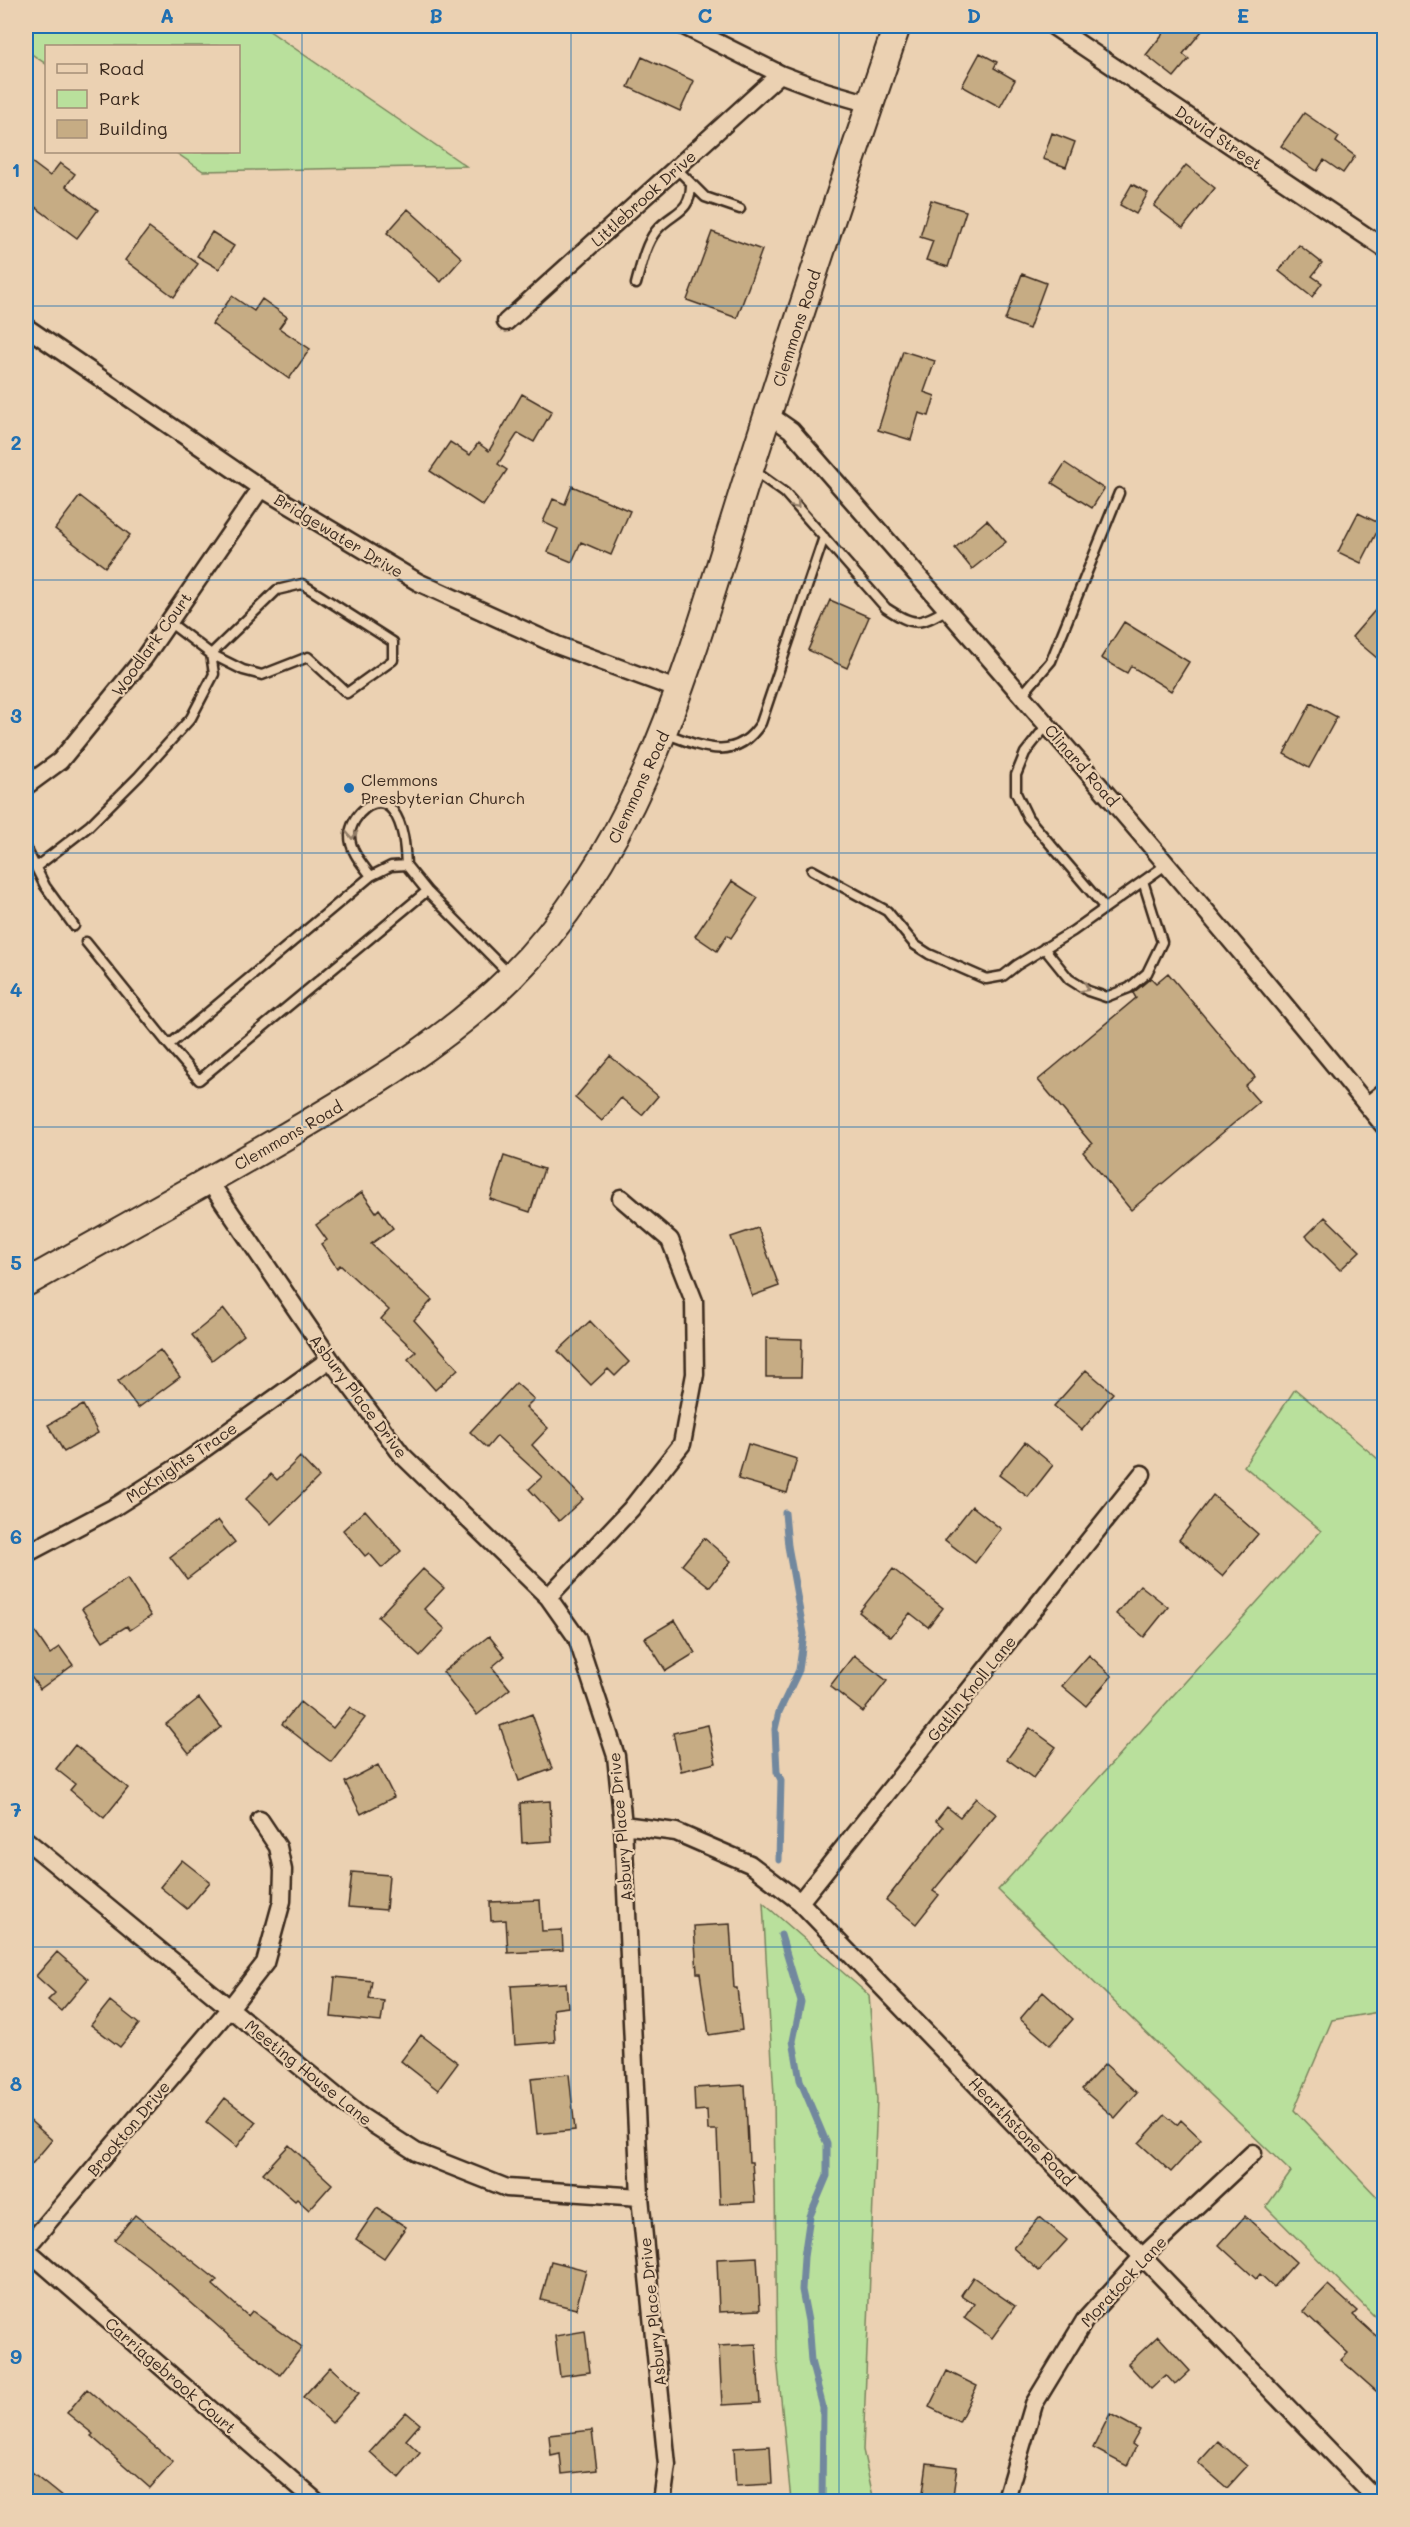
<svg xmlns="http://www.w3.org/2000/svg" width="1410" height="2527" font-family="Mali,sans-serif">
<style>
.green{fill:#b9e09c;stroke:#7a855d;stroke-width:1.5}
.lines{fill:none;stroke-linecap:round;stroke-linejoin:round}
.stream{stroke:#72889e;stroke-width:7}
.building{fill:#c6ac84;stroke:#3b2a1e;stroke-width:1.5}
.lane-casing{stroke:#3b2a1e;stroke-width:13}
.street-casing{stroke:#3b2a1e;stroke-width:21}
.primary-casing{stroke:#3b2a1e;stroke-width:30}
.lane{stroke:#ebd1b2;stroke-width:8}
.street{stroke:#ebd1b2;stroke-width:16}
.primary{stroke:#ebd1b2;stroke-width:26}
.oneway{stroke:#937e68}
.grid{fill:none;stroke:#1f6fb2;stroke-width:1.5;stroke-opacity:0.55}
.poi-dot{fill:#1f6fb2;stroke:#ebd1b2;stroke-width:2}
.labels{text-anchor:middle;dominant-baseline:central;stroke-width:4.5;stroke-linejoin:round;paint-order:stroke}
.street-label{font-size:16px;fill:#3b2a1e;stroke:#ebd1b2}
.poi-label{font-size:16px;fill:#3b2a1e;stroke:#ebd1b2;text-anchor:start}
.neatline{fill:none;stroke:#1f6fb2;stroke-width:2}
.grid-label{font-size:20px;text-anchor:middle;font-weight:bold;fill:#1f6fb2}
</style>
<rect width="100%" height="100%" fill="#ebd1b2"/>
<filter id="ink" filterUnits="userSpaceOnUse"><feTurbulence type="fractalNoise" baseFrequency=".0167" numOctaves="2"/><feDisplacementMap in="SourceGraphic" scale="12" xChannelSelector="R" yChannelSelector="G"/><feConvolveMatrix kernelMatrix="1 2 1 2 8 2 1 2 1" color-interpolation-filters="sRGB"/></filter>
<g filter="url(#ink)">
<path class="green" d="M26,26H262L466,166L203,171L175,152H238V46H46V64L26,50Z
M1295,1389L1384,1464V2011L1332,2020L1294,2110L1384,2204V2326L1266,2207L1291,2172L998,1890L1321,1531L1244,1466Z
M763,1903L869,1995L877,2100L863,2450L874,2501H791L777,2358L774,2096Z"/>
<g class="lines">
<path class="stream" d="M779,1860L781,1780L777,1772L775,1729L779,1712L799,1670L804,1634L788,1546L785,1513
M781,1935L801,2002L793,2041L800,2080L827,2144V2176L810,2216L804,2257L802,2290L808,2321L811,2361L823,2407L822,2502"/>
</g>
<path class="building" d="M1169,26H1206L1183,54L1189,59L1174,77L1146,55Z
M980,53L997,62L994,68L1015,80L1000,107L962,86Z
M642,57L694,81L680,111L628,87Z
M1304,113L1339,137L1336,142L1355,156L1343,173L1324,160L1317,171L1281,146Z
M1052,133L1075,142L1066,167L1043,159Z
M26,158L50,176L60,163L75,174L66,186L98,210L77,238L26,200Z
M1186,165L1215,188L1183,228L1154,206Z
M1132,184L1148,193L1136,214L1120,205Z
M931,200L966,211L948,267L926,260L933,241L920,237Z
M408,209L462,258L441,282L387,233Z
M149,228L198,264L174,297L125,260Z
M212,232L234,246L219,269L197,256Z
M712,232L762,250L737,318L687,300Z
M1299,245L1322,263L1312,276L1322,283L1312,297L1279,271Z
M1022,274L1046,283L1029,329L1005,320Z
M232,296L254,311L262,299L287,317L279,328L310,349L289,379L212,324Z
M903,351L935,361L924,392L935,396L929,416L919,413L911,440L878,430Z
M522,394L552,411L534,442L518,433L498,464L507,470L483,506L430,471L450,442L470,455L478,443L489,451Z
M1065,463L1104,489L1092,508L1052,483Z
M572,486L630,511L611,555L581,542L572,562L548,552L558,529L543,522L553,499L565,504Z
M80,496L130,535L105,567L55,529Z
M1358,513L1381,524L1361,563L1338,552Z
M987,520L1006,542L972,569L955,548Z
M830,600L869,617L847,668L808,650Z
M1384,600V664L1352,637Z
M1124,622L1189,662L1171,691L1131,666L1127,673L1101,658Z
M1311,703L1337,717L1309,768L1284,754Z
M732,881L758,898L731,938L727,935L717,951L695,936Z
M1168,973L1255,1077L1245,1086L1259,1102L1131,1210L1083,1152L1092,1144L1038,1080L1136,998L1133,993L1151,978L1156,983Z
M610,1056L658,1096L642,1115L621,1098L602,1121L575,1098Z
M504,1156L544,1169L530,1212L490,1199Z
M362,1192L376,1212L379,1209L393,1228L371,1244L432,1300L414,1320L458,1369L435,1390L408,1359L416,1352L381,1319L389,1310L340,1265L337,1268L321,1244L327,1240L316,1225Z
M1325,1217L1360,1251L1340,1270L1306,1236Z
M758,1228L779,1286L752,1296L731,1237Z
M224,1309L244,1335L212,1360L192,1335Z
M590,1321L629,1362L615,1376L608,1369L591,1385L558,1351Z
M766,1338L802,1339L801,1377H766Z
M160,1350L180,1377L138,1408L118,1381Z
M1086,1370L1113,1393L1082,1430L1054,1406Z
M516,1383L534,1399L526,1407L548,1428L532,1445L583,1499L559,1521L529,1489L542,1477L497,1436L487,1448L470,1432Z
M83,1405L98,1433L64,1452L48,1425Z
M1025,1442L1053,1465L1028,1497L999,1475Z
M748,1444L797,1459L787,1493L738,1479Z
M300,1457L319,1477L271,1524L246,1499L271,1474L277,1480Z
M1213,1495L1258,1534L1222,1576L1179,1540Z
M972,1506L1001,1529L975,1563L945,1540Z
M365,1510L401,1551L382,1568L369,1553L365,1556L343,1530Z
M218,1520L235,1542L187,1579L170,1557Z
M704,1538L731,1561L710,1587L682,1565Z
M423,1569L444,1588L424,1609L445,1629L420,1656L378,1617Z
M893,1569L943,1608L928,1627L910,1613L891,1637L859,1612Z
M127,1579L151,1616L130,1630L127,1626L103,1641L82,1609Z
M1140,1585L1168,1607L1144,1637L1116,1614Z
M26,1619L50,1654L60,1647L73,1665L40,1689L26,1670Z
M675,1620L695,1653L666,1671L645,1638Z
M489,1636L505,1656L492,1667L510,1689L477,1715L443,1672Z
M854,1655L887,1681L863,1712L830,1686Z
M1089,1655L1112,1676L1086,1706L1062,1686Z
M199,1698L221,1727L189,1753L166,1724Z
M300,1702L333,1728L350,1707L365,1718L331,1762L282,1724Z
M532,1714L552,1769L519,1781L500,1726Z
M708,1725L716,1763L681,1771L673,1733Z
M1030,1728L1056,1747L1033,1778L1007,1759Z
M75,1745L128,1788L104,1818L70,1790L75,1784L56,1769Z
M378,1765L394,1797L361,1814L345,1782Z
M976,1798L996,1814L933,1891L939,1895L916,1924L886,1900L943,1827L936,1821L947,1807L960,1817Z
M550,1801L552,1841L522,1843L520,1803Z
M182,1860L210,1882L187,1909L160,1887Z
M352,1872L389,1875L386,1910L348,1907Z
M540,1900L542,1931L562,1930L563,1950L508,1953L506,1920L491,1921L490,1902Z
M730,1924L734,1988H737L742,2030L709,2035L700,1973H697L694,1926Z
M57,1952L88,1979L61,2011L48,2000L55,1993L36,1976Z
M335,1977L372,1981L369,1999L384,2001L381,2022L331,2017Z
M566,1983L568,2007L553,2009L555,2042L515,2045L511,1986Z
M1043,1992L1073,2019L1050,2045L1020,2019Z
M110,2001L139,2024L120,2047L91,2025Z
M421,2035L458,2063L438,2090L401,2061Z
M1105,2064L1137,2093L1115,2118L1082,2089Z
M569,2074L575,2130L537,2134L531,2078Z
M745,2085L749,2162H752L755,2202L720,2204L717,2130H708L707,2110L695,2111L694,2088Z
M225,2098L256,2122L237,2147L206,2122Z
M1165,2115L1177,2125L1181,2120L1201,2139L1171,2172L1139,2143Z
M26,2117L52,2140L26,2171Z
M289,2145L332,2184L309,2210L297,2199L295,2201L263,2173Z
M377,2208L406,2227L384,2258L356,2239Z
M135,2215L217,2280L213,2285L248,2316L252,2311L302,2347L280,2375L229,2336L148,2265L114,2240Z
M1245,2216L1296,2262L1274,2287L1260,2274L1256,2279L1219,2245Z
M1040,2217L1067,2240L1039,2271L1013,2248Z
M757,2257L760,2310L719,2312L717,2259Z
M551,2261L586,2270L576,2309L541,2300Z
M973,2277L1015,2306L992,2338L964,2318L974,2304L961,2295Z
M1328,2285L1357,2311L1353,2315L1384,2343V2398L1341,2360L1348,2353L1303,2311Z
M585,2331L590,2372L560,2376L555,2336Z
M1158,2336L1190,2371L1175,2385L1166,2375L1151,2389L1128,2364Z
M756,2344L760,2403L722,2405L719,2346Z
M330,2367L359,2393L332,2423L303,2397Z
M947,2371L977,2386L959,2422L929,2407Z
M87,2389L173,2462L150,2488L91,2436L93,2434L67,2413Z
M406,2412L420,2424L406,2440L420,2453L399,2478L370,2452Z
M1110,2414L1140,2430L1132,2444L1136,2447L1127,2466L1093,2448Z
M592,2430L597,2470L562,2474L560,2454L551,2456L549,2435Z
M1218,2441L1247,2466L1227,2488L1198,2463Z
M770,2446L772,2484L736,2486L734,2448Z
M927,2463L957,2467L952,2502L922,2500Z
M32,2473L68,2502H26V2482Z"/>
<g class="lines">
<defs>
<path id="lane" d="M676,168L705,197L740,209
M636,284C641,266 645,245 656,231C671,212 691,214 691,185
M753,470L785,493L886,608C913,626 919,626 947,609
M302,584L393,642V660L347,693L308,657L262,675L243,670L211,654L277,590Z
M1022,695L1051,661L1119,493
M1047,725L1025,753L1016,775V793L1028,818L1105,908
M667,734C702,747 736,763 761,723L824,537
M26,848L45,886L74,926
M36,867L89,826L139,776L191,718L214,674L211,654L169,622
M812,870L887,911L915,945L929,954L986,979L1003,976L1017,965L1073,931L1167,864
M371,876C362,864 350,851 350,836C350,816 377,790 393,811C404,826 405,847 406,865
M86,942L169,1045L371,876L391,866L406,865L427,891L509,974
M1044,948L1069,979L1088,991L1106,997L1129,988L1147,973L1162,942L1143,881
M169,1045L199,1080L427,891"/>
<path id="street" d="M684,26L780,74
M1053,26L1384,248
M506,322L780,74L825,91L870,104
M26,327L261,488L418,582L557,645L679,690
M768,414L791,430C991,660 1192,889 1384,1126
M26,786L60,761L144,658L261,488
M1368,1105L1384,1092
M209,1181L330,1359L402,1455L548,1597L577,1638L616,1756L623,1825L640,2197L667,2465L662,2502
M26,1554L113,1508L187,1461L330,1359
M548,1597L631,1509L682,1444L695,1374L694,1301L670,1240L621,1198
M623,1825L676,1832L750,1864L800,1902L1379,2502
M26,1840L359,2115L416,2152L507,2188L640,2197
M800,1902L1142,1474
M26,2248L230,2008L265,1963L282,1901L283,1870L278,1847L260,1820
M26,2249L317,2502
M1005,2502L1034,2404L1085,2320L1143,2256L1253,2153"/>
<path id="primary" d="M26,1283C113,1234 200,1186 286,1136C366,1089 444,1043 510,978C649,840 694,643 752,463C799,317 847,171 897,26"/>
</defs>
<use href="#lane" class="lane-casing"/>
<use href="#street" class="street-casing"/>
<use href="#primary" class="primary-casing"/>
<use href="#lane" class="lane"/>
<use href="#street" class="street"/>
<use href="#primary" class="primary"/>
</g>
<defs><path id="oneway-chevron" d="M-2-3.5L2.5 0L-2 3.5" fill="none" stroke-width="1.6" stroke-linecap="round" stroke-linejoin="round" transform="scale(1.5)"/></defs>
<g class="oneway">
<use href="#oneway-chevron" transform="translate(796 505) rotate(49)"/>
<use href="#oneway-chevron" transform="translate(352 835) rotate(88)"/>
<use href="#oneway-chevron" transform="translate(1085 988) rotate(27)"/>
</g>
</g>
<path class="grid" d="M302,26V2502M571,26V2502M839,26V2502M1108,26V2502M26,306H1384M26,580H1384M26,853H1384M26,1127H1384M26,1400H1384M26,1674H1384M26,1947H1384M26,2221H1384"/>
<circle class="poi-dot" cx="349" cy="788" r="6"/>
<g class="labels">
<g class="street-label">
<text transform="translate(1219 137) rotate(34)">David Street</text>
<text transform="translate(643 198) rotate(-42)">Littlebrook Drive</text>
<text transform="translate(796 328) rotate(-72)">Clemmons Road</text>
<text transform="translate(339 535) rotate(31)">Bridgewater Drive</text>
<text transform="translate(151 644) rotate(-54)">Woodlark Court</text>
<text transform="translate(1082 765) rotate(49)">Clinard Road</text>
<text transform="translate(638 787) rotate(-65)">Clemmons Road</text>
<text transform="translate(288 1135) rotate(-30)">Clemmons Road</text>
<text transform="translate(359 1396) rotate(53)">Asbury Place Drive</text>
<text transform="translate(181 1462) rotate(-34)">McKnights Trace</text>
<text transform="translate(971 1688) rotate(-51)">Gatlin Knoll Lane</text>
<text transform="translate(620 1827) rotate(-95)">Asbury Place Drive</text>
<text transform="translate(309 2072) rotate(39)">Meeting House Lane</text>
<text transform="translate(128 2128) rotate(-50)">Brookton Drive</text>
<text transform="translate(1022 2131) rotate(46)">Hearthstone Road</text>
<text transform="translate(1123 2281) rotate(-47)">Moratock Lane</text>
<text transform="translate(652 2312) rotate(-96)">Asbury Place Drive</text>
<text transform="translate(171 2375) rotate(41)">Carriagebrook Court</text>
</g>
<g class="poi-label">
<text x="361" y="779">Clemmons<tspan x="361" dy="18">Presbyterian Church</tspan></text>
</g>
</g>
<rect width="1410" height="2527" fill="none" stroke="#ebd1b2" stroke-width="66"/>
<rect x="45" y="45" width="195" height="108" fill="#ebd1b2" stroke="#a58e77" stroke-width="1.5"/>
<rect x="57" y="64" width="30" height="9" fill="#ebd1b2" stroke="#a58e77" stroke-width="1.5"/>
<text x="99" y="75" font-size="18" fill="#3b2a1e">Road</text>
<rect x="57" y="90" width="30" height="18" fill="#b9e09c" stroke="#a58e77" stroke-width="1.5"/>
<text x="99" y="105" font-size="18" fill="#3b2a1e">Park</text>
<rect x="57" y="120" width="30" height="18" fill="#c6ac84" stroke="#a58e77" stroke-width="1.5"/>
<text x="99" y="135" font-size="18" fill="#3b2a1e">Building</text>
<rect x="33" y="33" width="1344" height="2461" class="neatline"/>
<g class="grid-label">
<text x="167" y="23">A</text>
<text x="436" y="23">B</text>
<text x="705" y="23">C</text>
<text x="974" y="23">D</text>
<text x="1243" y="23">E</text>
<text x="16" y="177">1</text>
<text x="16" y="450">2</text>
<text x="16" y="723">3</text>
<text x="16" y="997">4</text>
<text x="16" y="1270">5</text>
<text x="16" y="1544">6</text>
<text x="16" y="1817">7</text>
<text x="16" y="2091">8</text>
<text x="16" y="2364">9</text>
</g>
</svg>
